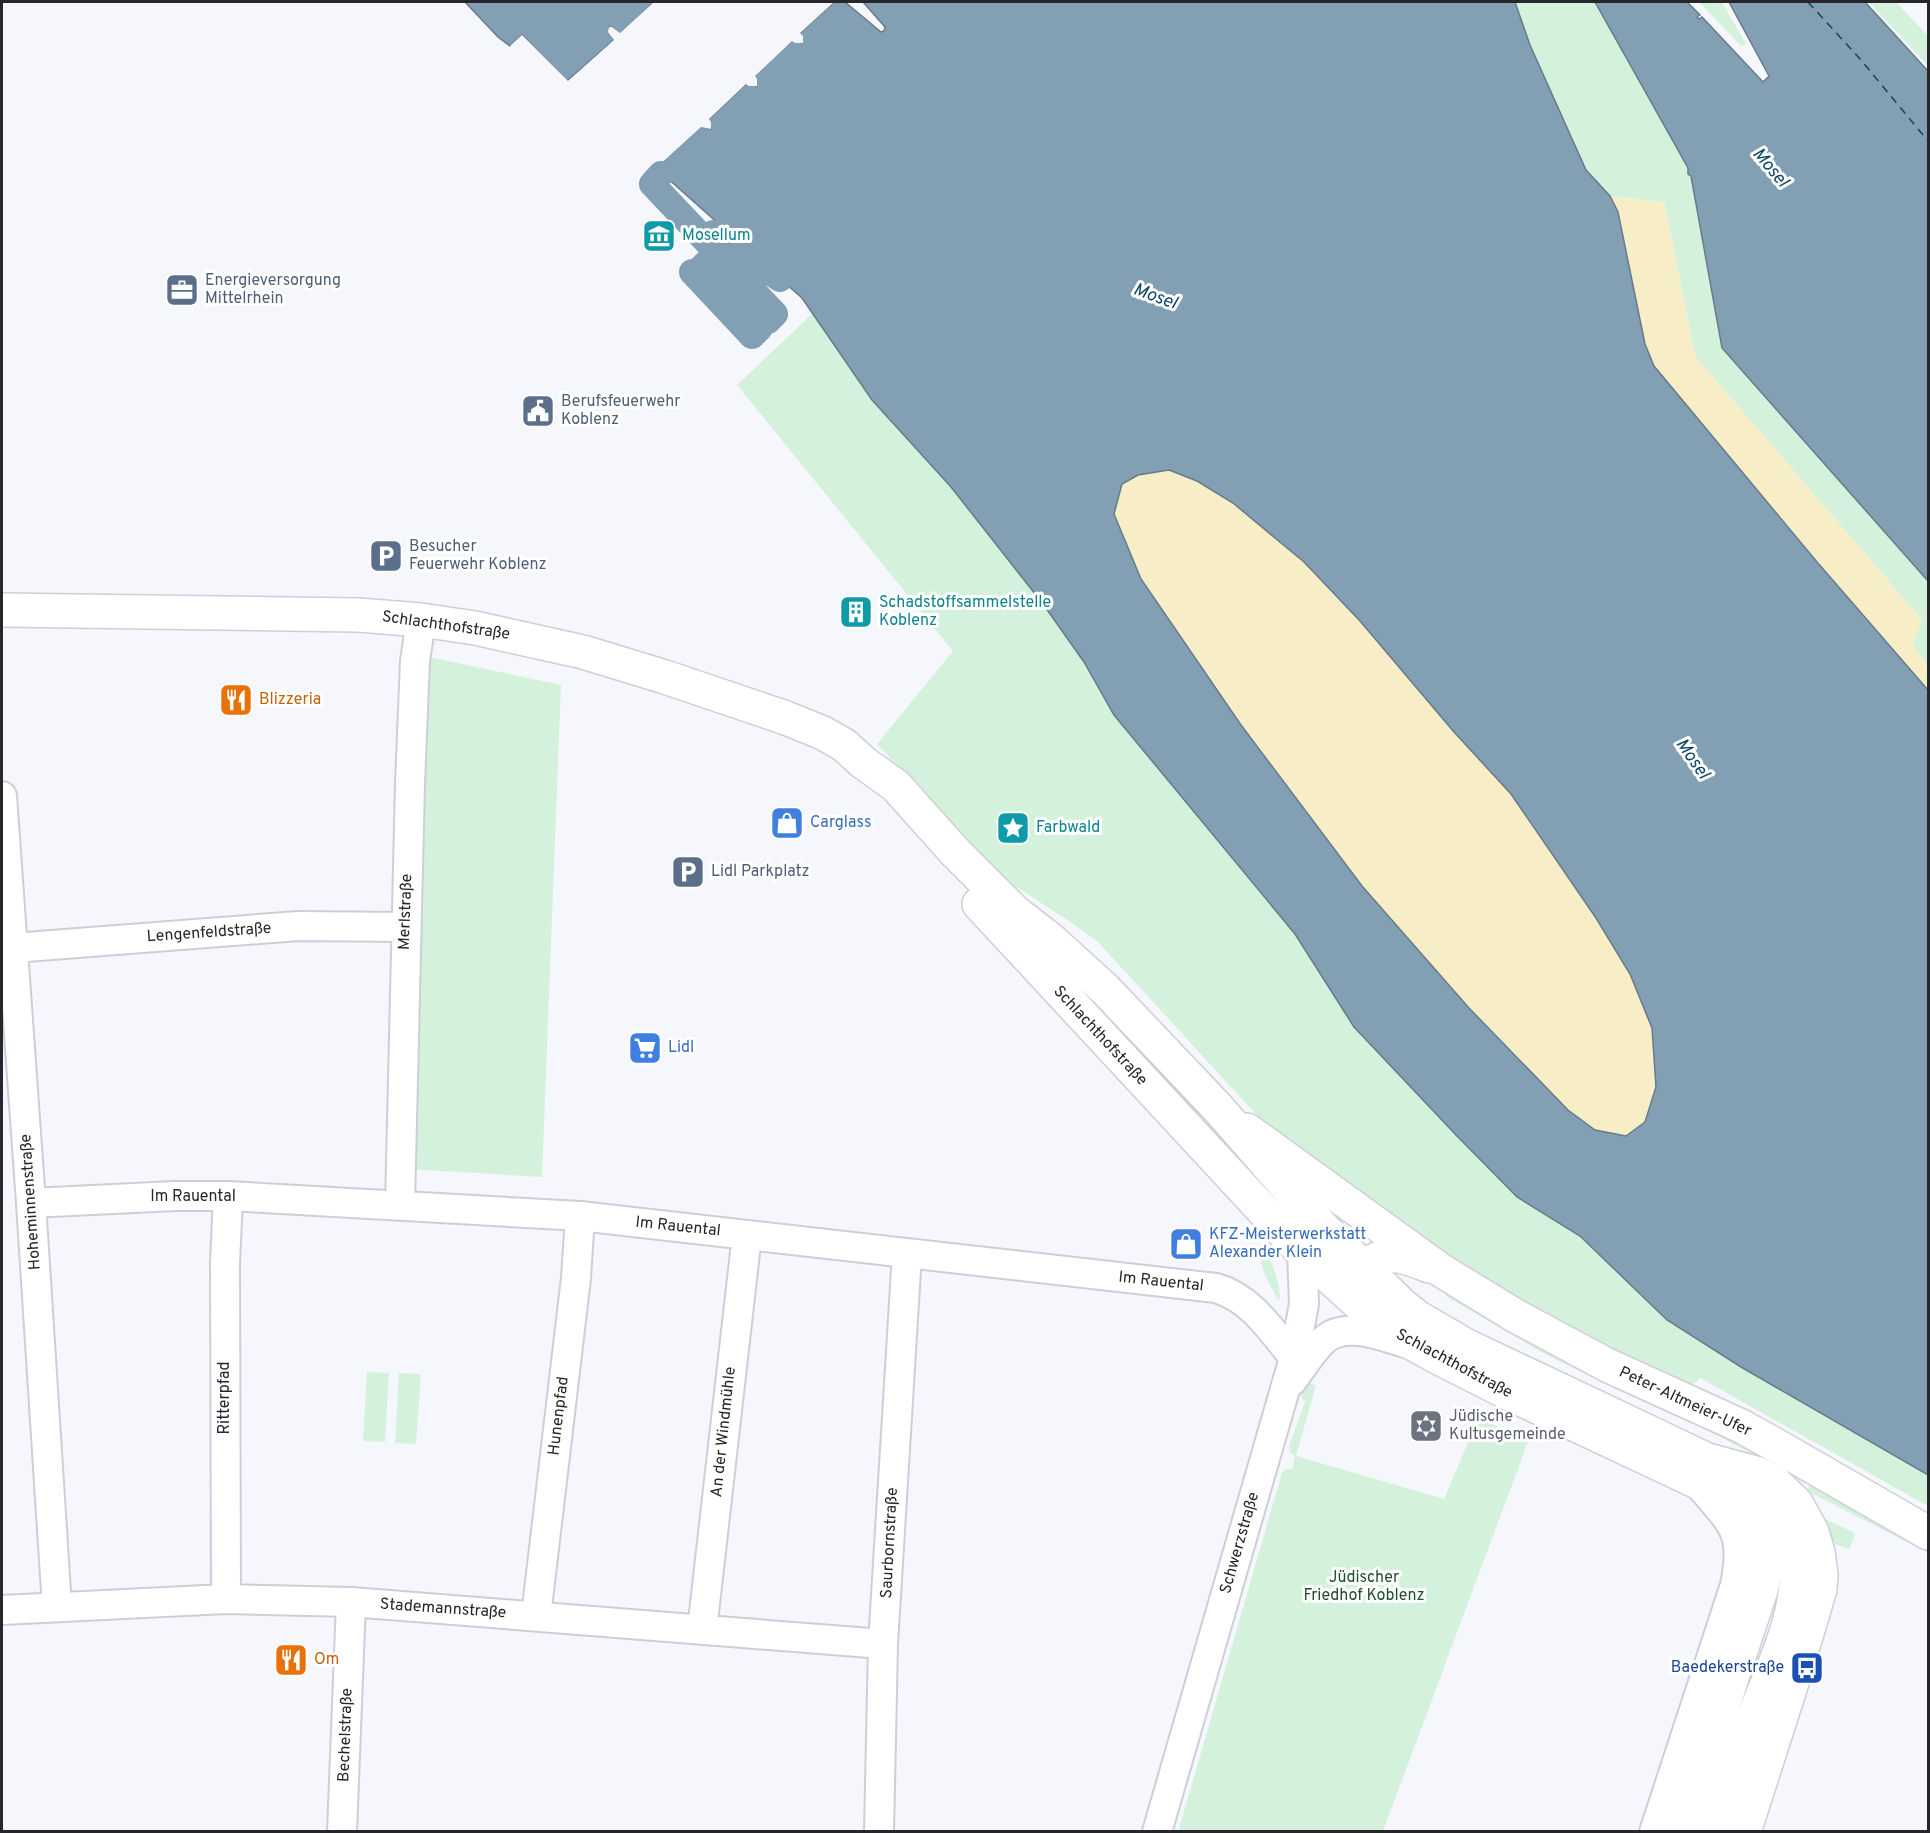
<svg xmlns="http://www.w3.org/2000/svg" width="1930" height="1833" font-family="Overpass,sans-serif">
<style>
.green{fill:#d4f2db}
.sand{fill:#f7eec8}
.water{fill:#829fb3;stroke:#677b8a;stroke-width:1.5;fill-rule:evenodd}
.pier{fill:#f6f6fd}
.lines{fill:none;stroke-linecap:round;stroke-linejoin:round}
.canal{stroke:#829fb3;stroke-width:26}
.ferry{stroke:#0f4563;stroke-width:1.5;stroke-dasharray:8 6;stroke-linecap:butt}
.street-casing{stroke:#ceced9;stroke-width:32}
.secondary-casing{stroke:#ceced9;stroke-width:36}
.primary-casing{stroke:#ceced9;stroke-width:36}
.street{stroke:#fff;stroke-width:28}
.secondary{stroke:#fff;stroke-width:33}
.primary{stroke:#fff;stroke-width:33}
.labels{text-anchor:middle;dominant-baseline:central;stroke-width:6;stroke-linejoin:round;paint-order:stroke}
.culture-label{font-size:16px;fill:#0d838f;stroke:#fff;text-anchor:start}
.service-label{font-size:16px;fill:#4e5e75;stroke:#fff;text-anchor:start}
.street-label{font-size:16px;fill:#27272b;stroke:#fff}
.food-label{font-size:16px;fill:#c56008;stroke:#fff;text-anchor:start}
.shop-label{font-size:16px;fill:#366cbe;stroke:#fff;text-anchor:start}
.worship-label{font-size:16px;fill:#5b616d;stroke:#fff;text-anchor:start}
.park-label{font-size:16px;fill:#1f4e2f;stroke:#fff}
.transit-label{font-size:16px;fill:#164399;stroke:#fff;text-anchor:end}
.water-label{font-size:18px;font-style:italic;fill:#0f4563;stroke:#fff}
</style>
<rect width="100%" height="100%" fill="#f6f6fd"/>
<path class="green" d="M1515,2H1595L1688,168L1689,174L1691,176L1697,206L1743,372L1928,581V666L1912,645L1922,620L1695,356L1664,202L1610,196L1586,170L1530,45Z
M1699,2H1722L1746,44L1741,46Z
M1869,2H1896L1928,36V66Z
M813,313L872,400L951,487L1043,604L1084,662L1114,715L1295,934L1354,1027L1456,1135L1517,1197L1580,1236L1667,1320L1741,1367L1928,1475V1506L1700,1378L1687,1390L1477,1278L1276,1136L1097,941L1072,923L1004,879L877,744L953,651L737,385Z
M424,656L561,685L542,1177L408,1169Z
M1261,1245C1273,1262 1279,1279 1280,1299L1278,1300C1270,1284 1256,1264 1261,1245Z
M1448,1292L1711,1424L1928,1547L1927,1552L1807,1491L1810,1484L1709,1431L1608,1385L1545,1354L1446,1296Z
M367,1372L389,1373L385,1442L363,1441Z
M399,1373L421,1374L416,1444L395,1443Z
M1304,1383L1316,1385L1296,1456L1444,1499L1479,1417L1528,1442L1383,1831L1178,1832L1282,1473L1286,1469H1292L1295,1456L1291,1453L1289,1446L1305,1402L1300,1394Z
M1812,1513L1853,1532L1855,1535L1849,1549L1824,1540Z"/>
<path class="sand" d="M1610,196L1664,202L1695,356L1922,620L1912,645L1928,666V690L1817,562L1654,366L1645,344L1618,212Z
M1169,470L1197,481L1233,503L1304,562L1360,621L1454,732L1511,794L1596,918L1630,973L1652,1028L1656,1087L1645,1122L1626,1136L1595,1130L1568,1110L1469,1008L1362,886L1241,725L1141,579L1114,514L1122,484L1138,475Z"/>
<path class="water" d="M465,2H654L620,34L612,27H609L614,40L567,81L522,35L510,46L498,37Z
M834,2H845L881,32L884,31L885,27L863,2H1515L1530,45L1586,170L1610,196L1618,212L1645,344L1654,366L1817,562L1928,690V1475L1741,1367L1667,1320L1580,1236L1517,1197L1456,1135L1354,1027L1295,934L1114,715L1084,662L1043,604L951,487L872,400L802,298L656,168L701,126L711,129L709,119L747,83L756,86L754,76L792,40L802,43L800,33ZM1169,470L1197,481L1233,503L1304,562L1360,621L1454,732L1511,794L1596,918L1630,974L1652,1028L1656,1087L1645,1122L1626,1136L1595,1130L1568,1110L1469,1008L1362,886L1241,725L1141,579L1114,514L1122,484L1138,475Z
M1595,2H1687L1700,15L1697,17L1699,19L1702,17L1763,82L1769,76L1729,2H1865L1928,71V581L1722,348L1691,176L1688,174V168Z"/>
<path class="pier" d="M654,2H657L622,36H619L611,29L617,38L616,41L568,84L565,83L522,39L512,49L510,46L522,35L568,81L614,40L608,32L609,27H612L620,33Z
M830,2H834L800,33L803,36V43H795L792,41L755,76L757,79V86H749L746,84L709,119L711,122V129L701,127L654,170V166L699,124L708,126L707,117L745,81L754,83L752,74L790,38L800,40L798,31Z"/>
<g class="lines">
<path class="canal" d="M661,174L652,184L775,314L768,321L710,260L703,266L760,328L752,336L692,272
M713,233L780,279"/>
<path class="ferry" d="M1808,2L1861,60L1928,141"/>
<defs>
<path id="street" d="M2,796L31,1203L57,1607
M13,948L298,926L406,927
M31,1203L175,1196H228L580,1216L1216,1288C1251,1298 1272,1331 1294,1358
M400,1205L410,784L415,661L421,620
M1292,1381C1302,1368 1312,1351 1324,1340C1345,1321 1382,1336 1405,1343
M226,1599L225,1264L228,1196
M2,1610L226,1599L351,1602L883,1644
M536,1616L576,1278L580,1216
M702,1630L747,1235
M342,1832L351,1602
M879,1832L883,1644L907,1254
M1157,1832L1294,1358L1304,1304L1302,1252
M1654,1832L1735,1585C1746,1531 1732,1524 1699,1485"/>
<path id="secondary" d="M1247,1130L1442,1271L1514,1315L1607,1365L1741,1426L1770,1442L1928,1533
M1339,1269C1366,1280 1361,1263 1382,1257C1399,1253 1414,1260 1429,1266
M1712,1832C1724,1795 1737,1759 1751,1723C1772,1669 1805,1607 1795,1547C1790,1517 1772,1498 1749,1481"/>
<path id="primary" d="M2,610L358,615L421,620L475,628L583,652L665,677L786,718L823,733L844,745L864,763L896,786L955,852L1015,912L1050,939L1105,989L1217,1107L1323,1228L1401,1304L1417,1317L1467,1346L1636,1426L1707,1460L1759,1474L1774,1482L1796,1503L1812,1532L1818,1552L1821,1575L1820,1589L1797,1667L1744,1832
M979,904L1302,1252L1369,1313L1397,1335L1439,1358L1512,1395L1723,1494C1766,1521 1773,1541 1761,1590L1681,1832"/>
</defs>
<use href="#street" class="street-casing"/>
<use href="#secondary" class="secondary-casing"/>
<use href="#primary" class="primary-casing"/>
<use href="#street" class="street"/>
<use href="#secondary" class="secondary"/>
<use href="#primary" class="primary"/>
</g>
<defs>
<symbol id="museum-square" viewBox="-11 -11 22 22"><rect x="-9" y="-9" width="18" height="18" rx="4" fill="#0f9aa8" stroke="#fff"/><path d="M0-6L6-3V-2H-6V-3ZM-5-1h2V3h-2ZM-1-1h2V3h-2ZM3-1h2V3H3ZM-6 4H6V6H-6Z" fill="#fff"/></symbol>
<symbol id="office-square" viewBox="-11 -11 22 22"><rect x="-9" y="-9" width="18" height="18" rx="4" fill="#5c6f8a" stroke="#fff"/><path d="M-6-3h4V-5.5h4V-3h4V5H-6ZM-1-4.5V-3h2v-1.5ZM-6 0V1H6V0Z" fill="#fff"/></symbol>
<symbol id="civic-square" viewBox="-11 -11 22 22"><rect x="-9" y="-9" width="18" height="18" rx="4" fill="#5c6f8a" stroke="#fff"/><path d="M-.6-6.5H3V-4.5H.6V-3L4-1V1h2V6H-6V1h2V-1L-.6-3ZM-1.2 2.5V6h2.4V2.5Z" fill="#fff"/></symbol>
<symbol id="parking-square" viewBox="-11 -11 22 22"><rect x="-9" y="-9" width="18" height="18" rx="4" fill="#5c6f8a" stroke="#fff"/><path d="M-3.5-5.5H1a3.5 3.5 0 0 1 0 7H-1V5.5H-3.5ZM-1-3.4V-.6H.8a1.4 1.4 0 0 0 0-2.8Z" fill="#fff"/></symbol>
<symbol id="building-square" viewBox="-11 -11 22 22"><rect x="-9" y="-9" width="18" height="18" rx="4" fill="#0f9aa8" stroke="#fff"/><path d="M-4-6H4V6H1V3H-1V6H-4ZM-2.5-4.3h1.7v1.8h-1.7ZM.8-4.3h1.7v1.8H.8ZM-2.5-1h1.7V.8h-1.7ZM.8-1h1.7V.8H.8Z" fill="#fff"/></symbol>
<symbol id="restaurant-square" viewBox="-11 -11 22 22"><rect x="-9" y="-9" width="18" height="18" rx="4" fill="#e8710a" stroke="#fff"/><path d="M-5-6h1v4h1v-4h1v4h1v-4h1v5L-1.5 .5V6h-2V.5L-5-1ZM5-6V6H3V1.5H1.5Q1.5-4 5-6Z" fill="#fff"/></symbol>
<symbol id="shop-square" viewBox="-11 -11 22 22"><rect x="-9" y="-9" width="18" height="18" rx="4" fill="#3f7fe0" stroke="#fff"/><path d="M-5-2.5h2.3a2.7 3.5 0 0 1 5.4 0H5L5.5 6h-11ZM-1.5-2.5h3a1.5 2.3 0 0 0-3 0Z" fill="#fff"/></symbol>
<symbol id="sight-square" viewBox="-11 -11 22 22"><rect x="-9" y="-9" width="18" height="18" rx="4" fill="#0f9aa8" stroke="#fff"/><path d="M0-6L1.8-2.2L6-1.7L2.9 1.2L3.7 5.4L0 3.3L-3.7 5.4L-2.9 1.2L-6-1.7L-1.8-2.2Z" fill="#fff"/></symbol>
<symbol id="supermarket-square" viewBox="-11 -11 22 22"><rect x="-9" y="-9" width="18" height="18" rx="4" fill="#3f7fe0" stroke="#fff"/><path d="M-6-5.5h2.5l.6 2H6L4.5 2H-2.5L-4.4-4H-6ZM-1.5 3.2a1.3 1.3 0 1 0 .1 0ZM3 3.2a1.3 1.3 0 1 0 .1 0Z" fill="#fff"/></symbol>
<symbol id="synagogue-square" viewBox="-11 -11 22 22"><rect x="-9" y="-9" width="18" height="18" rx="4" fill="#6b7280" stroke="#fff"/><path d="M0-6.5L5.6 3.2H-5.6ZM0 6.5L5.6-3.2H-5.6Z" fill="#fff"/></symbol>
<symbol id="bus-square" viewBox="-11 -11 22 22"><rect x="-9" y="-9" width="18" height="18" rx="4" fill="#1a4fb4" stroke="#fff"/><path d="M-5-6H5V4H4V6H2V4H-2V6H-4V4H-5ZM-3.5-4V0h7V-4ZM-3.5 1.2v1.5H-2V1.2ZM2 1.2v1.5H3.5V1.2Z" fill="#fff"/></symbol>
</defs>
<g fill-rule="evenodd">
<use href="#museum-square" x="640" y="217" width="38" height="38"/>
<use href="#office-square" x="163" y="271" width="38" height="38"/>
<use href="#civic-square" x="519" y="392" width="38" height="38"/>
<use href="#parking-square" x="367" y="537" width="38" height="38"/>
<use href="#building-square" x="837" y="593" width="38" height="38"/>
<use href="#restaurant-square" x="217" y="681" width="38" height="38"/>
<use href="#shop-square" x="768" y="804" width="38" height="38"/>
<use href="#sight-square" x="994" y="809" width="38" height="38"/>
<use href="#parking-square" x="669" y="853" width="38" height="38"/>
<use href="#supermarket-square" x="626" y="1029" width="38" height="38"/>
<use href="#shop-square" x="1167" y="1225" width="38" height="38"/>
<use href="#synagogue-square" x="1407" y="1407" width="38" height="38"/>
<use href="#restaurant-square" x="272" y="1641" width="38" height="38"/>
<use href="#bus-square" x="1788" y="1649" width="38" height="38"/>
</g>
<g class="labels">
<g class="culture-label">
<text x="682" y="236">Mosellum</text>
<text x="879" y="603">Schadstoffsammelstelle<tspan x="879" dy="18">Koblenz</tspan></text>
<text x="1036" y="828">Farbwald</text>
</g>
<g class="service-label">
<text x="205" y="281">Energieversorgung<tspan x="205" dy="18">Mittelrhein</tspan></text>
<text x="561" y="402">Berufsfeuerwehr<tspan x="561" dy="18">Koblenz</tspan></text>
<text x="409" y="547">Besucher<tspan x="409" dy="18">Feuerwehr Koblenz</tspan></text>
<text x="711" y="872">Lidl Parkplatz</text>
</g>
<g class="street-label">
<text transform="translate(446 626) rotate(8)">Schlachthofstraße</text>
<text transform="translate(406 912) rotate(-88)">Merlstraße</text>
<text transform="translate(209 933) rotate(-4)">Lengenfeldstraße</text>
<text transform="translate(1100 1036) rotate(47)">Schlachthofstraße</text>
<text x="193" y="1197">Im Rauental</text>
<text transform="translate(31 1202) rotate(-94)">Hoheminnenstraße</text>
<text transform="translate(678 1227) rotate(6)">Im Rauental</text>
<text transform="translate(1161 1282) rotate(6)">Im Rauental</text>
<text transform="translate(1454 1364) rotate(28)">Schlachthofstraße</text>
<text transform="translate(225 1398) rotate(-90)">Ritterpfad</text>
<text transform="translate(1685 1402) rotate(25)">Peter-Altmeier-Ufer</text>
<text transform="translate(559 1416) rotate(-83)">Hunenpfad</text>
<text transform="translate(724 1432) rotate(-84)">An der Windmühle</text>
<text transform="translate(890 1543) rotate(-87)">Saurbornstraße</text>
<text transform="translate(1240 1543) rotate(-74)">Schwerzstraße</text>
<text transform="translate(443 1609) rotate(4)">Stademannstraße</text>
<text transform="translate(346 1735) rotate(-88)">Bechelstraße</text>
</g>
<g class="food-label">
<text x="259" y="700">Blizzeria</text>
<text x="314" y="1660">Om</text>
</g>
<g class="shop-label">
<text x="810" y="823">Carglass</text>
<text x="668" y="1048">Lidl</text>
<text x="1209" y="1235">KFZ-Meisterwerkstatt<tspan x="1209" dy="18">Alexander Klein</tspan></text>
</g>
<g class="worship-label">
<text x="1449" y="1417">Jüdische<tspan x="1449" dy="18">Kultusgemeinde</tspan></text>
</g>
<g class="park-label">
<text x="1364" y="1578">Jüdischer<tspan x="1364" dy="18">Friedhof Koblenz</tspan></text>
</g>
<g class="transit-label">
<text x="1784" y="1668">Baedekerstraße</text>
</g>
<g class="water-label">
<text transform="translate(1770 168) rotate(50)">Mosel</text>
<text transform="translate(1155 297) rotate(20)">Mosel</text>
<text transform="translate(1692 759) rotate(55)">Mosel</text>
</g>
</g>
<rect width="1930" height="1833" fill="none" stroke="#27272b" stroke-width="6"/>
</svg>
